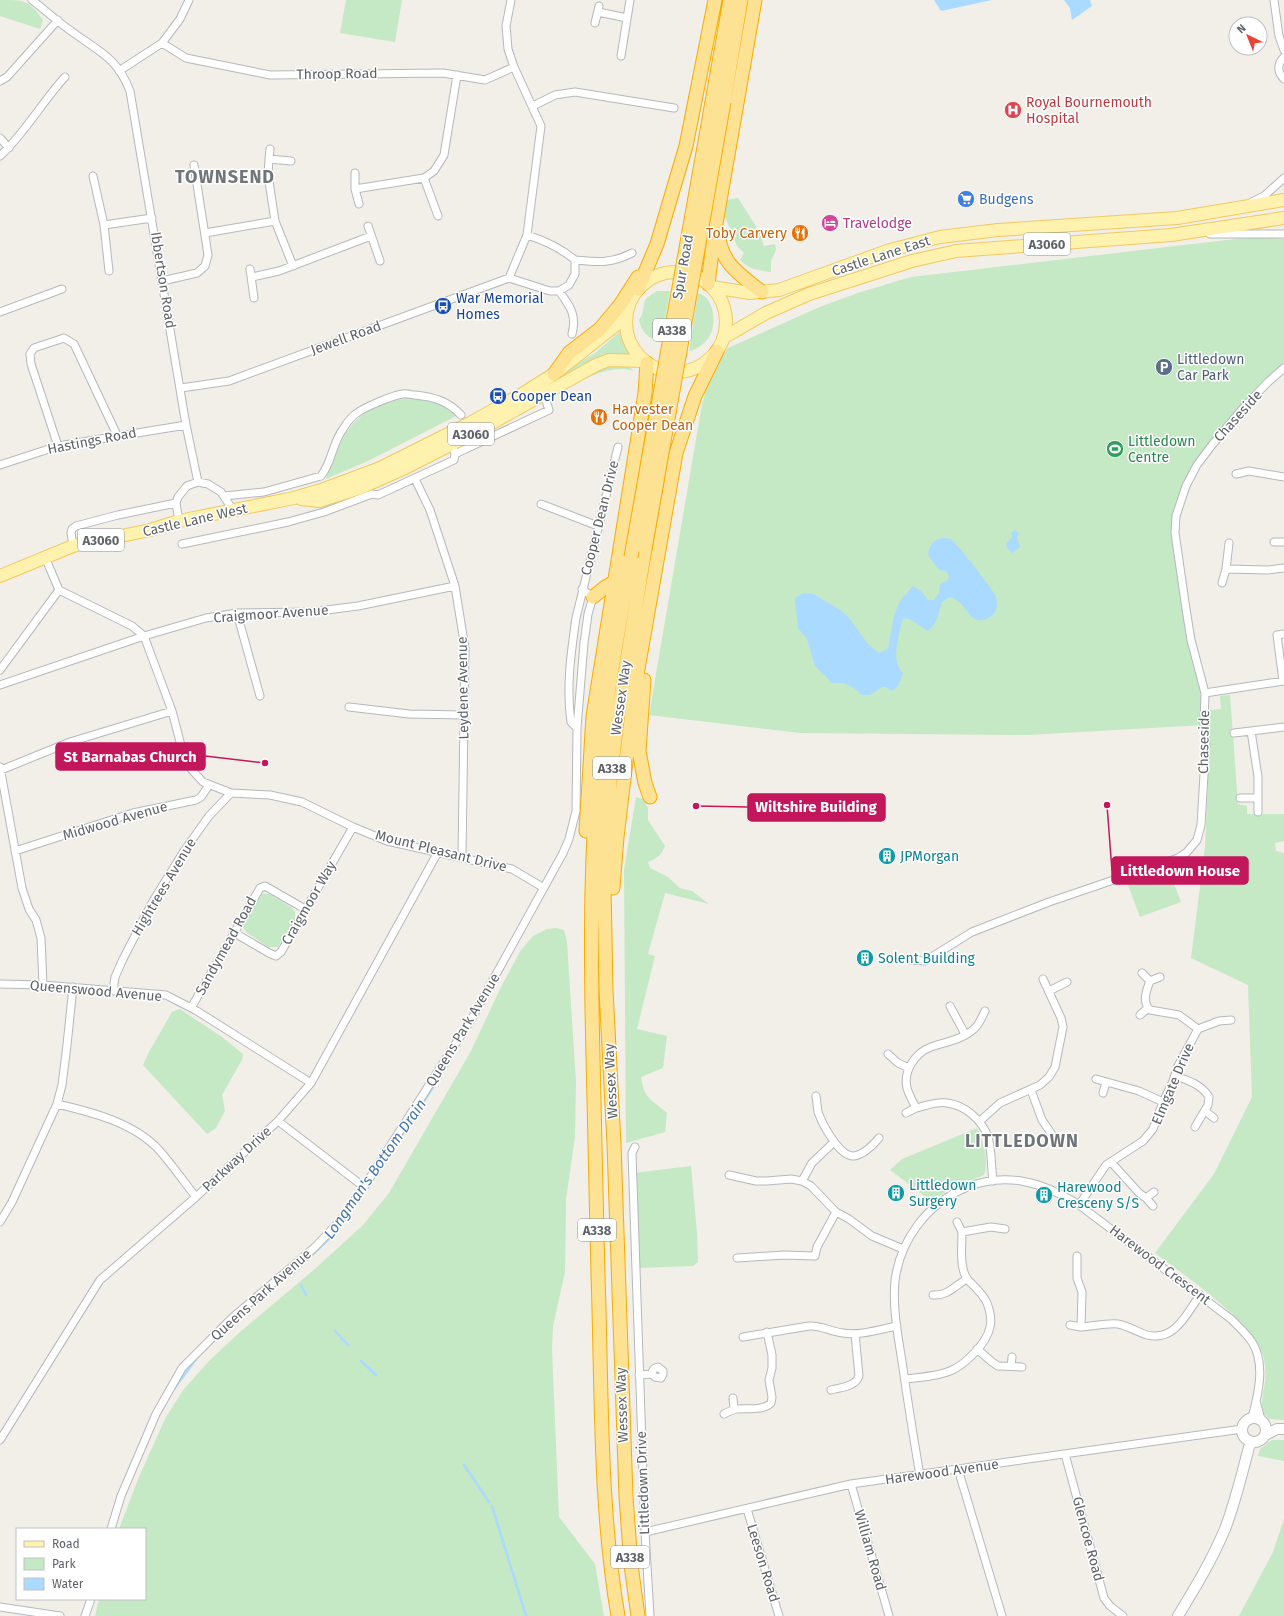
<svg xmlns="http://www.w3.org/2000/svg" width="1284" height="1616" font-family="'Fira Sans',sans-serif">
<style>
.green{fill:#c5e8c5}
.water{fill:#aadaff}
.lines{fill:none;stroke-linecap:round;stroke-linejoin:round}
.stream{stroke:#aadaff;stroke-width:2.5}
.street-casing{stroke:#b5b8bc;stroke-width:9}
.secondary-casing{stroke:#b6babf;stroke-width:12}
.primary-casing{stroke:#f2c960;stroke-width:14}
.highway-casing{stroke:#f9ab00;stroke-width:15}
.street{stroke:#fff;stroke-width:7}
.secondary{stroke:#fff;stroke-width:10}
.primary{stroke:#fff2af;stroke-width:12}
.highway{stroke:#fde293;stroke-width:13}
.highway-bridge-casing{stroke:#f9ab00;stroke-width:15;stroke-linecap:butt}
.highway-bridge{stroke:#fde293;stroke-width:13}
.labels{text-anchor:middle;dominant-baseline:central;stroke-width:3;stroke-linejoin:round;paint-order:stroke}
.shield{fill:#fff;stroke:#8f9295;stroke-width:1}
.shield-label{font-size:13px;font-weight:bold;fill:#5f6368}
.street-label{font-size:14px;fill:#5f6368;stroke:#fff}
.health-label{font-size:14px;fill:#be3a42;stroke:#fff;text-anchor:start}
.shop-label{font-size:14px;fill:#366cbe;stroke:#fff;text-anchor:start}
.hotel-label{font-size:14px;fill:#b23c85;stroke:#fff;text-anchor:start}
.food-label{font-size:14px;fill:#c56008;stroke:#fff;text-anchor:end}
.transit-label{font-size:14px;fill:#164399;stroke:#fff;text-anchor:start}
.service-label{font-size:14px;fill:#4e5e75;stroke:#fff;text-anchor:start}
.leisure-label{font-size:14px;fill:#27864d;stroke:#fff;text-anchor:start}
.culture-label{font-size:14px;fill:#0d838f;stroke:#fff;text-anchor:start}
.water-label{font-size:15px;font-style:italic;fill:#4174aa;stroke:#fff}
.district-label{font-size:18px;font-weight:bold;letter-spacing:1px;fill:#70757a;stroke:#fff}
.leader{fill:none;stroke:#c2185b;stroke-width:1.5}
.callout-dot{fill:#c2185b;stroke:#fff;stroke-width:1.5}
.callout{fill:#c2185b;stroke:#c2185b;stroke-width:1.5}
.callout-label{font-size:15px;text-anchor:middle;font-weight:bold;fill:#fff}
</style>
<rect width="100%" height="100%" fill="#f1efe8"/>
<path class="green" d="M0,0C25,0 29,0 43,20L40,29L0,16Z
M346,0H402L395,42L340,33Z
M738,198L759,231L764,246L775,244L776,250L771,261V272C760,271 748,269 740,260L744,253L737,246L724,214L727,200Z
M1261,236L1284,239V368L1207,447L1182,485L1174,515L1172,530L1173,549L1187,639L1205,693L1204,725L1028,735L800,733L649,715L701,410L710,372L728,348L822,306L861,292L911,277Z
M657,291H670L661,342C648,338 642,333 639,320C645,312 642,305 646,299C649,296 654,293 657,291Z
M698,293C706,296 708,299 711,306C718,326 710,346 689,351Z
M622,330L627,347L634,358L556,382L554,378L595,353Z
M608,365L628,366L634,371C612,364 591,377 570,385Z
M409,398C429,399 442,403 458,415L368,461L326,479C326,474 331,468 333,462C346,422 366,404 409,398Z
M1230,695L1238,804L1247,806V814H1284V841L1275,843L1276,851L1284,853V1420L1269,1419C1267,1417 1264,1414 1263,1412C1260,1402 1264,1391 1265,1382C1266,1373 1265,1362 1263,1355C1251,1320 1185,1276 1155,1253L1214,1174L1252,1097L1248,985L1191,958L1205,847L1208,781L1209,710L1221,709L1220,696Z
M636,797L643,799L648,808V820L665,846C662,854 657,859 648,862L650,868L668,877L680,888L692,891L709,904L665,893L648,954L655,956L637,1029L667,1036L663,1068L641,1077C644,1099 651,1099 667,1113L665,1132L626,1143L624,870Z
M1167,865L1181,902L1140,917L1126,880Z
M262,894H269L291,907L295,912V918L278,947H268L246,932L243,927L259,896Z
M556,928L564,930L567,942L576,1082L575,1137L566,1199L565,1272L553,1326L552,1349L559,1517L595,1564L604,1616H95L99,1599H145V1529H119L139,1477L166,1417L184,1389L209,1361L240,1332L316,1268L363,1225L389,1193L471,1051L501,987L521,950L533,936L547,929Z
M180,1009L222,1037L243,1054L242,1060L222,1095L225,1111L216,1128L207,1134L143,1065L149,1052L172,1012Z
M977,1128C984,1141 989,1162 984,1175L950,1189L931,1201L890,1170L902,1159Z
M691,1166L697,1233L698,1262L693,1266L639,1268L634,1173Z
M1272,1440H1284V1461L1258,1456L1260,1449Z
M1284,1519V1616H1239L1273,1552Z"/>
<path class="water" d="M934,0H992L941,11Z
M1064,0H1090L1092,6L1072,20L1070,8Z
M1015,530L1019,534L1017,537L1020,547L1012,553L1006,546L1007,543L1012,537L1011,533Z
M942,538C945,538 948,538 951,539C956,543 995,591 996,597C999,607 996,615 986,619C972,625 967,608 958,601C956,599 953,598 950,597L942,602C938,613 938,623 928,631C919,626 914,620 905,618L902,620C899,636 890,661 903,673L898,686L892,691L886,687H882L870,695H862L854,688L843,683H832L815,666L807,639L798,628L795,598L803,593L813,594L842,611L850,619L868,644L879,653L888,649L894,616L900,601L913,586L921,591L928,600H934L939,593L940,584L948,580L949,576L946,571L939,570L928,555C929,546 932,540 942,538Z"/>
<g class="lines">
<path class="stream" d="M454,1052L457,1048
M394,1147L450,1061
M287,1275L294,1272L334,1234L341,1224
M301,1285L306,1295
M335,1331L348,1345
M361,1361L376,1375
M174,1389L199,1355
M464,1465L489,1502
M492,1506L526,1616"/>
<defs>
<path id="street" d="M32,0C45,10 58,22 71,31C98,51 117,57 130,91L186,425L198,482
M1274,0L1279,36L1284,50
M598,12L627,18
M595,23L599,6
M162,43L186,58L270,75L443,73L485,80L514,67
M621,56L630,0
M1284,57C1277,64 1277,72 1284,79
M119,71L162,43L180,19L189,0
M0,81L7,77L58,20
M533,106L555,95L575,92L674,108
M0,138L9,148
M270,149L269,159L291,161
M0,156C25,133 42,102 65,77
M269,159L268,175L275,221L293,266
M355,173V189L359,204
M93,176L104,225L109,271
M424,178L438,216
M355,189L424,178L434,171L444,155L457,75
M1252,202L1264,196L1284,178
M104,225L152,218
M368,226L380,261
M205,233L275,221
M1210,234H1284
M575,260C597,262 611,264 632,253
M250,269L254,298
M252,277L279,271L371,236
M509,278L550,291H559L569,285L575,274V260C562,249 543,240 527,235
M162,281L197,273L205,266L208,255L194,165
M559,291C570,306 577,315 572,334
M0,312L62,289
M181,388L229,381L509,278L527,235L541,126L514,67L508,49L506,26L511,0
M58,446L31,364L30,354L34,348L64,338L74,344L117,435
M455,454L549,410L544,394
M0,465L58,446L186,425
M1236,474L1249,471L1284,477
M321,476C332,462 332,444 343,429C346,424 352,416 357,413C365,407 393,395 403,394C406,393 411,395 415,395C434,397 448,401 461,415
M415,479L430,510L455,586L465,648L462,858
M224,496L264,492L321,476
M541,504L598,526
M179,521L176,503L178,497L187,486L198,482L208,484L221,492L233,510
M1274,542H1284
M182,544L288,522L324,512L372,494L378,495L454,460L455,454L452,444
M73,546L71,533L72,529L76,526L118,515L176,503
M45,557L59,590L132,626L144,636L172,711L183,753L191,769L203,782L231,793L270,795L302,802L353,827L387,841L512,869L544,888
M1226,569L1268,570L1284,568
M1222,583L1226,569L1229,543
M237,613L260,696
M0,670L59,590
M1283,681L1277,635L1284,634
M0,685L144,636L206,618L237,613L311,612L358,606L455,586
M1205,693L1284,681
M349,707L409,714L464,715
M577,728L571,722C566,688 571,652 576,618L618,447
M1234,733L1251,731
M0,767L22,888L29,909L36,920L41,938L43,985
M1,770L70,742L172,711
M1240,798H1258
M1258,812V777L1251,731L1284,727
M15,851L133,813L196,800L201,797L209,785
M233,932L269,953L276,956L281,952L353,827
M910,960L925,961L972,932L1049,902L1178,858L1187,852L1197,840L1201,825L1206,741L1204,725L1205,693L1191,640L1186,609L1175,533L1176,516L1186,486L1197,465L1212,445L1245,406L1268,382L1284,368
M1142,973L1150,981C1146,991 1142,1002 1150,1010L1179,1015L1198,1029
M1150,981L1160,977
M0,984L43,985L166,995L197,1011L311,1083
M113,991L115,977L123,959L153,901L184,851L209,816L231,793
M1049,991L1067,982
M950,1006L965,1034
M191,1008L260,888L265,886L305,909
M985,1011C982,1017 979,1025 974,1029C962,1040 945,1042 931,1047C915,1053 903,1071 907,1088C909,1095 913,1102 916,1108C925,1106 937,1101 947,1103C965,1105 982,1120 988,1137C992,1151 991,1167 993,1181
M1140,1015L1148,1008
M888,1054L898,1063L909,1068
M1175,1076C1188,1080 1202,1085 1209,1097L1208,1105L1195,1127
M1096,1079L1139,1091L1163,1102
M1031,1090L1042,1120L1053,1136
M1103,1093L1106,1082
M816,1096C817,1101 817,1107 818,1112C822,1123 839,1157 854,1156C863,1155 873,1145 879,1138
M57,1104C92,1112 135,1123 160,1151C173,1166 184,1182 196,1197
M1205,1111L1214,1118
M906,1113L916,1108
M278,1121L364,1187
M980,1121L1000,1103L1040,1085L1049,1077L1055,1067L1063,1027L1061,1018L1043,979
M635,1147L632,1153L645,1532L650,1616
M1111,1162L1139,1193L1146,1198L1153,1206
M729,1175L756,1181H767L791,1179L802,1181L811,1186L836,1212L849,1219L872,1236L903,1249
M802,1181L812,1163L834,1142
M1146,1198L1154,1192
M1079,1205L1106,1165L1143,1141L1153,1129L1163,1102L1173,1081L1178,1066L1198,1029L1219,1021L1231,1020
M0,1222L12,1202L57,1104L62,1085L67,1045L73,987
M957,1222L962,1232
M1077,1256V1278L1082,1292L1081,1327C1094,1326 1106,1323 1118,1324C1128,1326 1138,1332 1147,1335C1175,1342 1187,1313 1200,1295
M737,1258L784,1255L815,1256L817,1247L836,1212
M933,1295C948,1296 954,1286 967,1279
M1070,1325L1081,1327
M743,1337L809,1326C821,1325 831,1332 843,1333C860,1336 881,1329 897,1326
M977,1349L992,1362L998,1366L1022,1367
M1011,1366L1012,1357
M639,1375L652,1374C652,1370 654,1368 658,1367L663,1371V1374L661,1378L655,1377L652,1374
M905,1379C919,1377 936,1377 950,1371C965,1365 987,1343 990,1327C992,1319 990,1311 987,1303C983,1294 975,1287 968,1280C959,1269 962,1246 962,1232L991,1227L1005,1229
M831,1390C842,1387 855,1387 859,1376L855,1334
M733,1398L734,1409
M1256,1401L1261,1420
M724,1414C728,1412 732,1410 736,1409C747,1408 763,1411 771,1403L772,1397L769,1380L772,1368V1355L767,1332
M0,1440L100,1280L196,1197L278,1121L311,1083L438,852
M1065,1454L1104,1598L1110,1606L1123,1616
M958,1469L1002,1616
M920,1476C914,1440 908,1404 903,1368C899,1341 892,1308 895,1281C900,1240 927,1204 965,1188C1006,1171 1043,1182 1079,1205L1231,1319C1238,1326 1246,1333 1252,1342C1266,1364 1258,1395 1252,1418
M851,1484L889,1616
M747,1509L779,1616
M111,1529L121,1496L156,1414L182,1368L232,1318L314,1248L339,1222L364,1187L472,1018L563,853L569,839L576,811L577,728L584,643L588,614L593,597L582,589
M645,1532L851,1484L1242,1429
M0,1607L60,1616
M85,1616L91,1599"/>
<path id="secondary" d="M1242 1430a12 12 0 1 1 24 0a12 12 0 1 1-24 0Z
M1265,1435L1277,1429H1284
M1178,1616C1195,1588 1212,1560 1225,1529C1235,1503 1242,1474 1249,1447L1252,1442"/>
<path id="primary" d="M626 322a50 50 0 1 1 100 0a50 50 0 1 1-100 0Z
M712,287L750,293L779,290L890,250L940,237L998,230L1177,218L1284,200
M723,338L766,313L809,294L912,261L956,251L1171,235L1284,218
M301,499L319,501L360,488L405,468L474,433L596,365L609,360L645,361
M0,576L73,546L150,530L179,521L294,498L321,490L380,468L470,423L522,394L554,374L626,317"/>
<path id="highway" d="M712,102L730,0
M724,102L741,0
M718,231C720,263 739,274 762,292
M708,284L714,235L755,0
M638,289L657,244L686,146L715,0
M554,374L569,353L600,329L620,305L638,277
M593,597L604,588L614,582
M644,680L639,751L645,783L650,797
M586,831L593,716L645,393L647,363
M613,888L617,837L635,686L676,453L695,396L717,351
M618,1616C599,1504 602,1389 598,1275C596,1202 594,1129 593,1057C591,971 590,886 596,800C602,719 617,638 631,557
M638,1616L631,1565L626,1497L614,1144L606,990L604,884L610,782L617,722L645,549"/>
</defs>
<use href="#street" class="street-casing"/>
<use href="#secondary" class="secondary-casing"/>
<use href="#primary" class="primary-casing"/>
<use href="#highway" class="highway-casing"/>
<use href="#street" class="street"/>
<use href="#secondary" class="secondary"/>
<use href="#primary" class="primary"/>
<use href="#highway" class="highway"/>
<defs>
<path id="highway-bridge" d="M645,549L724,102
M631,557L712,102"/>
</defs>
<use href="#highway-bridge" class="highway-bridge-casing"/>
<use href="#highway-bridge" class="highway-bridge"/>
</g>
<defs>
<symbol id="hospital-disc" viewBox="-11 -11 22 22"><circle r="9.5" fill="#e0444e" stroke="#fff"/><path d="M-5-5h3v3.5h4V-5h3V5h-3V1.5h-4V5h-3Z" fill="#fff"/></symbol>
<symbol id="supermarket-disc" viewBox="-11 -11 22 22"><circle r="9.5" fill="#3f7fe0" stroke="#fff"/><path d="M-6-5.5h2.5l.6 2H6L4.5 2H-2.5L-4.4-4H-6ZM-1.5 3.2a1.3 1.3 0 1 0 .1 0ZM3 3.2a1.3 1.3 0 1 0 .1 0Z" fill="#fff"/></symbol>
<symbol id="hotel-disc" viewBox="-11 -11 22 22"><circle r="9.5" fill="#d1479c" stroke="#fff"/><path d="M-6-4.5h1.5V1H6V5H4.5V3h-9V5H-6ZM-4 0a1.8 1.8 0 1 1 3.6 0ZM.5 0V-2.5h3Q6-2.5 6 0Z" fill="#fff"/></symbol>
<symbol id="restaurant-disc" viewBox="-11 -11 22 22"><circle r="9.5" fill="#e8710a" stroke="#fff"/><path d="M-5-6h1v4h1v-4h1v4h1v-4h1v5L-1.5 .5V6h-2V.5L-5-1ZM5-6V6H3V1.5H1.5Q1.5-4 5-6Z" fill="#fff"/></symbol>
<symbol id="bus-disc" viewBox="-11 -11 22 22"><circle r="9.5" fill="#1a4fb4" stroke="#fff"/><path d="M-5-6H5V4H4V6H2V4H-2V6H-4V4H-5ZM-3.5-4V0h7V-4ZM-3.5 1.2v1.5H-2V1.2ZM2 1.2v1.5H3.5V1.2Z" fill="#fff"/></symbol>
<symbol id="parking-disc" viewBox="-11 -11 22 22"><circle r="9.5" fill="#5c6f8a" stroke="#fff"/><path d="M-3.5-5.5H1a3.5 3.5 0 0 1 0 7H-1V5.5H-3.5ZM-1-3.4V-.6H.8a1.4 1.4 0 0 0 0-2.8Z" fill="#fff"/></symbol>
<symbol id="stadium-disc" viewBox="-11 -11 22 22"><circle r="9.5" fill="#2e9e5b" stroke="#fff"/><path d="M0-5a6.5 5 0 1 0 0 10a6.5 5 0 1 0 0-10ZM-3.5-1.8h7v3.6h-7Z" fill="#fff"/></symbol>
<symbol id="building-disc" viewBox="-11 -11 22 22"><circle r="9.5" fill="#0f9aa8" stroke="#fff"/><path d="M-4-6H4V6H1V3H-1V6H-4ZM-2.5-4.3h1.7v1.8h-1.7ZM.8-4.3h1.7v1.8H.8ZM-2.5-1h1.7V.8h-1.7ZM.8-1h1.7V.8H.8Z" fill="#fff"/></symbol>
</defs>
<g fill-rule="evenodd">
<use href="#hospital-disc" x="1003" y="100" width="20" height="20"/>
<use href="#supermarket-disc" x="956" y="189" width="20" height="20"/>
<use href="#hotel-disc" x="820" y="213" width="20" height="20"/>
<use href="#restaurant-disc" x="790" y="223" width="20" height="20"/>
<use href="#bus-disc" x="433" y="296" width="20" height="20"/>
<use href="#parking-disc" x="1154" y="357" width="20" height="20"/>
<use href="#bus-disc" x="488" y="386" width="20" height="20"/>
<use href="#restaurant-disc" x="589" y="407" width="20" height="20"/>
<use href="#stadium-disc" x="1105" y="439" width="20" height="20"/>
<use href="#building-disc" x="877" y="846" width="20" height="20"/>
<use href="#building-disc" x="855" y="948" width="20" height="20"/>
<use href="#building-disc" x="886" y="1183" width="20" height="20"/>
<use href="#building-disc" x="1034" y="1185" width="20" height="20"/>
</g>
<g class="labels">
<g class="shield">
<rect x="1024" y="233" width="46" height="22" rx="3"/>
<rect x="653" y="319" width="38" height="22" rx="3"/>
<rect x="448" y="423" width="46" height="22" rx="3"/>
<rect x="78" y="529" width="46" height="22" rx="3"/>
<rect x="593" y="757" width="38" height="22" rx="3"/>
<rect x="578" y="1219" width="38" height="22" rx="3"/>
<rect x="611" y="1546" width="38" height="22" rx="3"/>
</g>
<g class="shield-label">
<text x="1047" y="244">A3060</text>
<text x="672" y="330">A338</text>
<text x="471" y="434">A3060</text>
<text x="101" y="540">A3060</text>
<text x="612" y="768">A338</text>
<text x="597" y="1230">A338</text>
<text x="630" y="1557">A338</text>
</g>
<g class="street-label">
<text transform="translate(337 74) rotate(-1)">Throop Road</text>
<text transform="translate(881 256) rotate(-18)">Castle Lane East</text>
<text transform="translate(683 267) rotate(-80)">Spur Road</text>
<text transform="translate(163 280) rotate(81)">Ibbertson Road</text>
<text transform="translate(346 338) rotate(-20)">Jewell Road</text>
<text transform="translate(1238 416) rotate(-48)">Chaseside</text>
<text transform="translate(92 441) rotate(-11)">Hastings Road</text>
<text transform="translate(600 518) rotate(-76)">Cooper Dean Drive</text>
<text transform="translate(195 520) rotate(-13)">Castle Lane West</text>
<text transform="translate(271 614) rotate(-4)">Craigmoor Avenue</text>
<text transform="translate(463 688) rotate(-91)">Leydene Avenue</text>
<text transform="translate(621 698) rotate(-82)">Wessex Way</text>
<text transform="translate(1204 742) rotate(-89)">Chaseside</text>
<text transform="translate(115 821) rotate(-16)">Midwood Avenue</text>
<text transform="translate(441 851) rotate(14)">Mount Pleasant Drive</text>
<text transform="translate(164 887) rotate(-59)">Hightrees Avenue</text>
<text transform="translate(309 903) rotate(-60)">Craigmoor Way</text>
<text transform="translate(226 946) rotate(-61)">Sandymead Road</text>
<text transform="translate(96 991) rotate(5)">Queenswood Avenue</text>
<text transform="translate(463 1030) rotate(-59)">Queens Park Avenue</text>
<text transform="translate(611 1081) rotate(-93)">Wessex Way</text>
<text transform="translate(1173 1084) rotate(-67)">Elmgate Drive</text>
<text transform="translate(237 1159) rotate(-43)">Parkway Drive</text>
<text transform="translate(1160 1265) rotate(37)">Harewood Crescent</text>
<text transform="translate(261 1295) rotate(-42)">Queens Park Avenue</text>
<text transform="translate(622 1405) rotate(-92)">Wessex Way</text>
<text transform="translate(942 1472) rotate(-8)">Harewood Avenue</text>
<text transform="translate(643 1483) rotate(-92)">Littledown Drive</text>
<text transform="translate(1088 1539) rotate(75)">Glencoe Road</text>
<text transform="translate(870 1550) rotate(74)">William Road</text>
<text transform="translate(763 1563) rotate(73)">Leeson Road</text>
</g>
<g class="health-label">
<text x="1026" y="102">Royal Bournemouth<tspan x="1026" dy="16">Hospital</tspan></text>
</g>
<g class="shop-label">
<text x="979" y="199">Budgens</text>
</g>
<g class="hotel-label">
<text x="843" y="223">Travelodge</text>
</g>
<g class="food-label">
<text x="787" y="233">Toby Carvery</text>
<text x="612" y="409" text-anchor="start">Harvester<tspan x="612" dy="16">Cooper Dean</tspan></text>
</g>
<g class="transit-label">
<text x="456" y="298">War Memorial<tspan x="456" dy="16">Homes</tspan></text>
<text x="511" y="396">Cooper Dean</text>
</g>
<g class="service-label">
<text x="1177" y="359">Littledown<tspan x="1177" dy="16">Car Park</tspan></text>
</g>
<g class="leisure-label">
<text x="1128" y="441">Littledown<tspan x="1128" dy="16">Centre</tspan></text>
</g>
<g class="culture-label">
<text x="900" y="856">JPMorgan</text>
<text x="878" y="958">Solent Building</text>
<text x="909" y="1185">Littledown<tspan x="909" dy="16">Surgery</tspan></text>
<text x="1057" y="1187">Harewood<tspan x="1057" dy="16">Cresceny S/S</tspan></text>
</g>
<g class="water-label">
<text transform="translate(375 1169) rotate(-55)">Longman's Bottom Drain</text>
</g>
<g class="district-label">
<text x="225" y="177">TOWNSEND</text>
<text x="1022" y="1141">LITTLEDOWN</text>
</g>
</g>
<path class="leader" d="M265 763L205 756M696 806L748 807M1107 805L1112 871"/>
<g class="callout-dot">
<circle cx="265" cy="763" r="4"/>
<circle cx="696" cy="806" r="4"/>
<circle cx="1107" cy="805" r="4"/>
</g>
<g class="callout">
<rect x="56" y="743" width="149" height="27" rx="4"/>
<rect x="748" y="794" width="137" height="27" rx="4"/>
<rect x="1112" y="857" width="136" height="27" rx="4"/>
</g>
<g class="callout-label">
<text x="130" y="762">St Barnabas Church</text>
<text x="816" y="812">Wiltshire Building</text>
<text x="1180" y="876">Littledown House</text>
</g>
<rect x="16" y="1528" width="130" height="72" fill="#ffffff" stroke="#bfc1c3"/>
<rect x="24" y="1541" width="20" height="6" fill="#fff2af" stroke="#bfc1c3"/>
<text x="52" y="1548" font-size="12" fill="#5f6368">Road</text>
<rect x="24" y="1558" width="20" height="12" fill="#c5e8c5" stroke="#bfc1c3"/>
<text x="52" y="1568" font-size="12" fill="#5f6368">Park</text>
<rect x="24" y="1578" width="20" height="12" fill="#aadaff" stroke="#bfc1c3"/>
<text x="52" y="1588" font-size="12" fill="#5f6368">Water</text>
<g transform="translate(1248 36) rotate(317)"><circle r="19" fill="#ffffff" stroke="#bfc1c3"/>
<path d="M0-3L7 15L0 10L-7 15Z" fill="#ea4335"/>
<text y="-6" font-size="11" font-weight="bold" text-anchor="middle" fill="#5f6368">N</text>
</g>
</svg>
